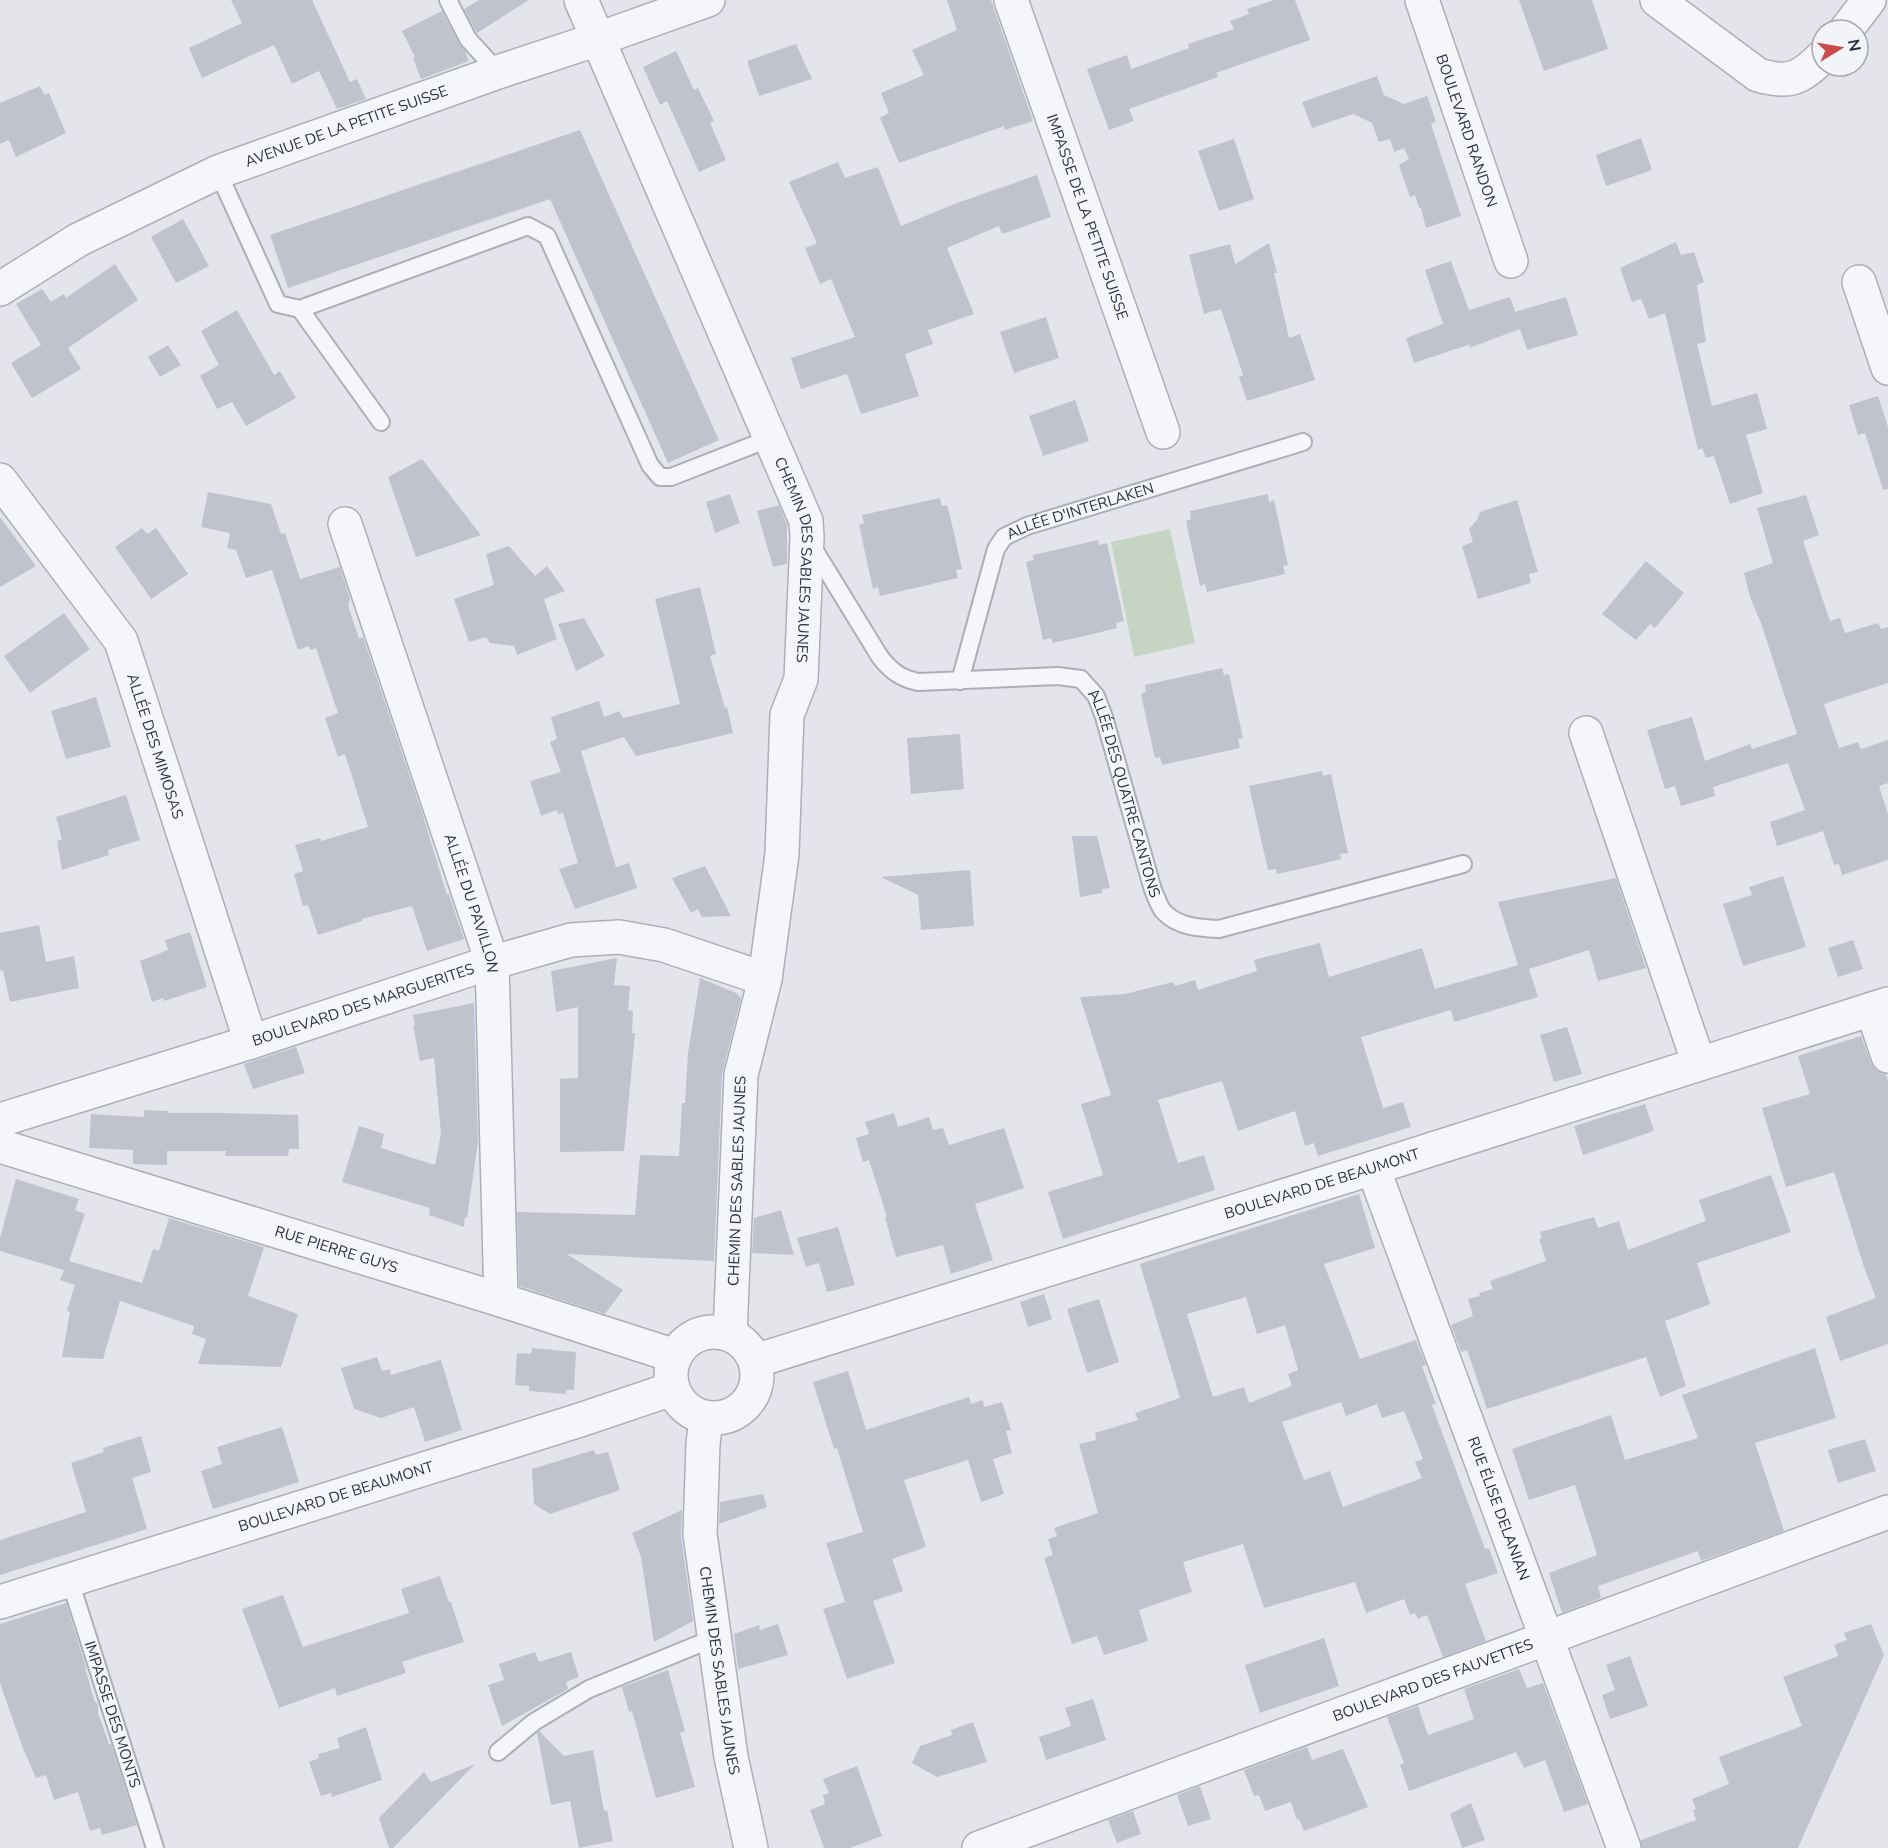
<svg xmlns="http://www.w3.org/2000/svg" width="1888" height="1848" font-family="'Nunito Sans',sans-serif">
<style>
.green{fill:#c6d4c4}
.building{fill:#c0c3cd;fill-rule:evenodd}
.lines{fill:none;stroke-linecap:round;stroke-linejoin:round}
.service-casing{stroke:#acafb9;stroke-width:20}
.minor-casing{stroke:#acafb9;stroke-width:36}
.tertiary-casing{stroke:#acafb9;stroke-width:36}
.service{stroke:#f5f6f9;stroke-width:16}
.minor{stroke:#f5f6f9;stroke-width:33}
.tertiary{stroke:#f5f6f9;stroke-width:33}
.labels{text-anchor:middle;dominant-baseline:central;stroke-width:5;stroke-linejoin:round;paint-order:stroke}
.street-label{font-size:15px;fill:#2b3043;stroke:#f2f4f8}
</style>
<rect width="100%" height="100%" fill="#e3e5eb"/>
<path class="green" d="M1170,529L1195,643L1134,657L1111,542Z"/>
<path class="building" d="M231,0H312L350,82L357,79L366,99L337,109L319,71L292,84L274,45L202,78L189,48L242,23Z
M479,0H529L477,33L464,9Z
M947,0H991L1033,121L1005,130L1004,126L899,163L880,118L889,113L881,93L924,75L912,50L957,30Z
M1274,0H1295L1310,40L1216,73L1218,77L1129,109L1134,121L1109,130L1087,69L1127,55L1131,69L1189,48L1188,44L1234,29L1230,21L1249,14L1247,9Z
M1519,0H1592L1608,49L1544,71Z
M442,11L459,44L465,51L469,61L421,79L413,58L415,57L402,31Z
M796,44L812,79L759,96L747,61Z
M676,51L694,90L698,88L714,121L710,123L726,160L699,172L667,101L660,105L643,67Z
M1377,76L1384,95L1404,104L1427,96L1436,122L1431,124L1461,216L1426,228L1421,208H1419L1415,195L1410,197L1399,165L1409,159L1404,148L1394,152L1390,139L1379,142L1372,123L1353,114L1312,128L1302,102Z
M40,86L44,95L49,93L66,133L16,157L9,140L0,144V103Z
M580,130L719,440L668,463L550,199L288,288L270,235Z
M1641,138L1652,170L1606,186L1596,155Z
M1234,139L1254,199L1219,211L1198,151Z
M838,162L845,178L878,167L901,226L957,203L1037,175L1051,217L1002,234L999,226L947,248L974,314L928,330L933,344L905,354L919,396L861,414L847,374L801,389L791,358L855,337L831,279L820,284L805,248L816,244V241L789,182Z
M183,219L209,266L176,283L151,237Z
M1676,242L1681,255L1694,252L1704,282L1697,285L1706,342L1697,344L1712,406L1757,393L1767,429L1746,435L1763,493L1730,504L1714,456L1706,458L1702,448L1698,450L1665,313L1649,319L1641,299L1632,302L1620,268Z
M1269,243L1277,273H1274L1289,338L1300,334L1315,380L1247,401L1239,377L1243,375L1221,309L1204,314L1189,255L1230,244L1235,264Z
M1451,261L1469,310L1510,297L1518,320L1515,312L1566,297L1578,335L1527,350L1520,329L1469,348L1471,344L1414,363L1406,338L1443,324L1425,270Z
M115,264L138,300L68,348L81,369L32,398L11,363L41,345L16,304L42,289L51,302L64,294L66,298Z
M237,310L274,375L280,371L296,398L246,426L232,402L217,409L200,376L219,365L201,331Z
M1046,317L1059,358L1014,373L1000,332Z
M168,345L181,365L160,377L148,357Z
M1878,396L1888,427V489L1883,490L1865,433L1858,435L1849,405Z
M1075,400L1089,441L1043,456L1029,416Z
M422,459L481,535L416,557L388,477Z
M208,492L271,504L281,534L285,533L300,579L340,567L350,599L348,605L359,639L363,637L422,812L447,895L449,894L464,939L427,951L412,906L362,919V921L318,935L308,905L303,906L294,874L303,871L295,845L320,838L321,841L368,827L345,754L338,757L325,718L338,713L316,648L310,650L309,646L298,650L272,570L246,578L236,550L227,548L230,533L201,527Z
M730,494L740,523L715,533L706,502Z
M1268,494L1269,502L1274,500L1282,537L1288,565L1283,566L1285,574L1207,592L1205,584L1200,586L1192,549L1186,521L1191,519L1190,511Z
M1806,495L1819,535L1803,541L1830,621L1840,618L1845,633L1878,623L1881,629L1888,627V683L1824,704L1839,748L1858,742L1861,749L1888,740V783L1879,786L1888,814V860L1842,875L1839,864L1834,865L1823,831L1777,846L1770,822L1805,810L1788,763L1713,787L1715,796L1681,806L1675,786L1665,789L1647,730L1692,717L1705,761L1750,744L1752,749L1797,734L1761,623L1750,597L1744,573L1773,563L1757,508Z
M940,498L942,506L947,505L954,533L962,569L956,570L958,578L880,596L878,587L873,589L859,525L864,523L862,515Z
M1517,500L1538,572L1529,574L1531,583L1478,599L1462,546L1473,542L1469,529L1477,520L1480,512Z
M779,505L787,525V564L773,567L757,511Z
M0,517L36,566L0,587Z
M142,528L147,534L156,528L188,574L151,599L115,547Z
M1098,540L1099,545L1107,543L1124,621L1116,623L1117,628L1089,635L1053,643L1051,638L1043,640L1026,562L1034,560L1033,555Z
M509,546L535,576L547,566L565,591L544,599L557,639L517,655L514,646L490,643L486,637L469,642L454,599L494,585L486,554Z
M1646,561L1684,593L1655,628L1650,624L1636,640L1602,614Z
M700,587L716,654L710,656L725,708L727,707L733,733L636,756L624,737L581,751L616,867L629,863L637,888L575,909L559,869L578,863L563,813L558,814L557,810L541,816L530,781L561,772L550,742L557,739L551,717L599,701L604,717L619,711L623,718L680,704L655,599Z
M64,613L90,649L30,693L4,656Z
M584,618L605,656L576,671L558,624Z
M1222,668L1224,675L1229,674L1243,738L1238,739L1240,748L1162,765L1160,757L1155,758L1147,722L1141,694L1146,692L1145,685Z
M96,697L111,747L66,759L51,711Z
M960,734L964,789L911,794L907,738Z
M1322,771L1323,776L1331,774L1348,853L1340,854L1341,859L1313,866L1277,874L1276,869L1268,870L1249,786Z
M126,795L140,840L108,850L109,855L62,870L57,841L62,839L56,817Z
M1072,836H1097L1110,888L1102,889V893L1080,897Z
M705,866L731,916L702,917L698,909L691,913L672,878Z
M970,870L974,926L933,929L921,930L918,895L881,877Z
M1783,876L1806,947L1743,966L1723,904L1752,895L1749,887Z
M1616,878L1646,968L1598,981L1589,950L1529,969L1538,997L1454,1022L1451,1010L1361,1037L1383,1108L1403,1102L1411,1127L1318,1156L1314,1143L1305,1146L1295,1111L1238,1131L1222,1081L1158,1100L1178,1163L1204,1155L1215,1190L1063,1239L1048,1192L1103,1175L1081,1104L1111,1095L1080,997L1125,994L1173,982L1175,986L1195,980L1198,990L1257,971L1254,960L1320,943L1329,977L1422,948L1435,989L1518,965L1498,902Z
M39,925L46,962L74,956L79,988L10,1002L3,970L0,971V933Z
M190,932L207,987L164,1001L163,998L152,1002L140,961L168,950L165,940Z
M1853,940L1863,969L1838,977L1828,948Z
M617,958L614,985L630,986L628,1010L633,1011L632,1033H635L624,1151L560,1152V1079L578,1078V1007L556,1012L551,971Z
M700,978L736,993L741,998L722,1074L714,1261L567,1254L623,1290L605,1314L519,1286L517,1212L635,1215L640,1155L679,1156L682,1103H685L688,1053Z
M474,1003L478,1142L467,1218L465,1217L464,1227L429,1215L430,1208L342,1182L359,1126L384,1134L381,1148L435,1165L441,1134L434,1058L420,1061L413,1026L415,1025L413,1015Z
M1567,1027L1582,1074L1554,1082L1540,1035Z
M1861,1036L1871,1063L1876,1070L1886,1074L1888,1081V1344L1840,1361L1826,1317L1876,1298L1864,1267L1834,1172L1786,1187L1762,1108L1810,1094L1798,1056Z
M296,1047L305,1073L253,1089L244,1064Z
M1645,1104L1654,1131L1583,1155L1574,1126Z
M144,1110L168,1111V1113H222L298,1115L299,1149H289L288,1156H225L226,1151H167V1165L133,1164V1150L89,1148L91,1114L144,1117Z
M894,1113L898,1127L929,1117L933,1130L943,1128L949,1145L1004,1128L1024,1188L975,1204L993,1260L951,1274L943,1245L896,1257L885,1217H887L869,1160L863,1162L856,1138L869,1134L865,1122Z
M1771,1175L1791,1232L1697,1263L1710,1304L1665,1321L1686,1386L1660,1397L1646,1357L1487,1409L1467,1350L1461,1352L1451,1325L1473,1316L1468,1299L1480,1296L1479,1293L1493,1289L1490,1281L1546,1261L1539,1239L1542,1238L1540,1232L1594,1217L1598,1228L1619,1221L1628,1250L1706,1221L1699,1200Z
M16,1179L79,1199L75,1210L85,1214L69,1261L142,1283L153,1249L159,1251L169,1218L264,1247L248,1296L298,1314L281,1367L198,1364L206,1339L192,1334L194,1326L120,1301L103,1359L62,1357L70,1312L67,1311L75,1285L60,1280L64,1270L0,1251V1238Z
M1359,1194L1375,1248L1324,1264L1360,1359L1416,1340L1426,1365L1422,1366L1436,1404L1432,1405L1485,1549L1489,1548L1498,1573L1465,1584L1486,1641L1443,1657L1427,1615L1418,1619L1415,1613L1410,1615L1404,1599L1366,1613L1355,1582L1264,1608L1243,1544L1183,1562L1192,1592L1139,1610L1148,1641L1104,1655L1097,1636L1072,1644L1044,1558L1053,1555L1048,1539L1057,1536L1054,1528L1098,1513L1079,1444L1096,1440L1095,1433L1138,1420L1135,1413L1180,1398L1140,1264ZM1246,1297L1257,1334L1285,1325L1298,1370L1288,1374L1292,1386L1249,1403L1244,1387L1213,1397L1187,1314ZM1341,1402L1346,1416L1377,1404L1382,1418L1404,1411L1423,1459L1415,1462L1422,1478L1343,1507L1330,1471L1304,1480L1282,1422Z
M781,1210L794,1255L752,1253L754,1218Z
M838,1227L855,1285L827,1292L819,1263L806,1267L797,1238Z
M1044,1294L1052,1319L1028,1327L1020,1302Z
M1099,1299L1119,1362L1087,1373L1067,1309Z
M532,1348L576,1352L574,1390H566V1394L529,1391V1386L515,1385L517,1353L531,1354Z
M1815,1348L1836,1418L1755,1443L1784,1531L1701,1561L1698,1551L1598,1586L1601,1598L1562,1613L1549,1573L1597,1555L1589,1529L1575,1485L1529,1500L1512,1449L1611,1415L1625,1460L1698,1438L1682,1395Z
M377,1357L382,1371L390,1369L391,1375L441,1360L462,1430L425,1442L414,1407L381,1418L354,1409L341,1368Z
M848,1371L866,1430L969,1397L971,1404L983,1400L984,1407L1002,1402L1011,1430L1006,1431L1012,1453L993,1459L1004,1494L981,1502L968,1460L904,1480L926,1547L892,1559L903,1591L873,1601L895,1663L847,1679L823,1609L845,1602L826,1543L863,1532L837,1448L834,1449L813,1382Z
M282,1427L299,1482L213,1509L201,1471L222,1464L217,1447Z
M141,1436L151,1472L132,1478L147,1529L0,1575V1540L86,1512L71,1463L104,1452L103,1448Z
M1865,1439L1876,1471L1838,1483L1828,1450Z
M594,1450L596,1455L608,1452L620,1490L550,1514L534,1504L532,1469Z
M763,1494L767,1507L719,1524L720,1502Z
M682,1510L681,1536L693,1621L654,1642L641,1557L632,1533Z
M440,1576L449,1602H451L464,1642L402,1662L406,1673L337,1696L335,1688L279,1708L242,1609L283,1595L303,1647L409,1613L401,1589Z
M66,1603L86,1667H85L94,1700L98,1705V1713L109,1744H111L137,1825L102,1835L100,1828L90,1831L78,1792L54,1800L46,1775L36,1778L22,1746L0,1683V1624Z
M778,1624L788,1655L738,1669L734,1634L759,1625L760,1630Z
M1871,1624L1884,1655L1798,1848H1642L1641,1840L1696,1820L1693,1810L1696,1809L1692,1799L1729,1784L1719,1757L1802,1726L1783,1677L1838,1656L1834,1645L1847,1640L1844,1633Z
M1324,1638L1339,1686L1260,1713L1245,1665Z
M535,1652L539,1662L571,1652L579,1677L566,1682L568,1689L502,1726L488,1685L504,1680L499,1664Z
M1630,1656L1648,1706L1610,1719L1602,1695L1615,1690L1606,1665Z
M1519,1669L1527,1688L1543,1683L1588,1804L1564,1812L1545,1760L1524,1768L1516,1752L1409,1791L1400,1765L1404,1763L1387,1717L1418,1706L1428,1735L1474,1719L1464,1689Z
M668,1670L685,1731L680,1733L695,1787L656,1798L632,1711L629,1712L622,1687Z
M1093,1699L1106,1740L1046,1760L1039,1737L1071,1726L1065,1708Z
M973,1722L987,1762L937,1777L912,1763L920,1746L952,1735L951,1730Z
M366,1727L382,1780L332,1797L331,1793L321,1796L309,1762L319,1758L318,1754L340,1748L337,1738Z
M539,1731L564,1756L593,1750L604,1811L607,1810L613,1841L579,1848L570,1801L551,1805L537,1733Z
M1307,1747L1312,1760L1343,1749L1368,1807L1304,1831L1299,1819L1297,1820L1291,1802L1265,1811L1259,1795L1254,1796L1244,1770Z
M475,1764L393,1848H389L379,1818L424,1772L431,1782Z
M857,1766L882,1836L850,1848H824L810,1810L825,1804L823,1795L829,1793L823,1779Z
M1200,1786L1211,1819L1188,1826L1177,1795Z
M1471,1803L1485,1840L1462,1848L1450,1814Z
M1133,1811L1141,1834L1117,1843L1108,1820Z"/>
<g class="lines">
<defs>
<g id="service">
<path d="M448,0L468,39L498,72"/>
<path d="M218,172L278,304L300,309L528,226L547,236L650,465L660,477H671L771,438"/>
<path d="M300,309L381,422"/>
<path id="s1" d="M812,546L880,657C891,671 900,678 918,682L1058,676L1081,679L1096,696L1104,717L1153,890C1156,896 1159,907 1164,912C1178,927 1200,928 1219,929L1463,864"/>
<path id="s2" d="M960,681L996,549L1004,537L1027,526L1303,442"/>
<path id="s3" d="M70,1581L155,1848"/>
<path d="M498,1752L534,1722L589,1689L714,1638"/>
</g>
<g id="minor">
<path id="s4" d="M581,0L806,521L807,537L801,679L787,715L782,854L765,979L741,1075L730,1334"/>
<path id="s5" d="M1011,0L1163,432"/>
<path id="s6" d="M1422,0L1511,261"/>
<path d="M1657,0L1758,75C1789,84 1800,79 1822,57"/>
<path d="M1846,30L1869,0"/>
<path d="M1859,282L1888,368"/>
<path id="s7" d="M0,289L78,240L218,172L498,72L598,39L708,0"/>
<path id="s8" d="M0,480L121,641L251,1042"/>
<path id="s9" d="M345,524L492,962L501,1300"/>
<path d="M1586,733L1699,1064"/>
<path d="M1872,1009L1888,1056"/>
<path id="s10" d="M0,1120L251,1042L477,967L571,940L619,937L664,945L765,979"/>
<path id="s11" d="M1373,1168L1624,1848"/>
<path id="s12" d="M706,1418L703,1444L700,1534L731,1757L751,1848"/>
<path id="s13" d="M979,1848L1888,1512"/>
</g>
<g id="tertiary">
<path id="s14" d="M0,1146L501,1300L675,1356"/>
<circle cx="714" cy="1375" r="43"/>
<path id="s15" d="M755,1361L1373,1168L1888,1004"/>
<path id="s16" d="M0,1602L580,1420L672,1389"/>
</g>
</defs>
<use href="#service" class="service-casing"/>
<use href="#minor" class="minor-casing"/>
<use href="#tertiary" class="tertiary-casing"/>
<use href="#service" class="service"/>
<use href="#minor" class="minor"/>
<use href="#tertiary" class="tertiary"/>
</g>
<g class="labels">
<g class="street-label">
<text stroke="none"><textPath href="#s7" startOffset="384">AVENUE DE LA PETITE SUISSE</textPath></text>
<text stroke="none"><textPath href="#s6" startOffset="138">BOULEVARD RANDON</textPath></text>
<text stroke="none"><textPath href="#s5" startOffset="230">IMPASSE DE LA PETITE SUISSE</textPath></text>
<text stroke="none"><textPath href="#s2" startOffset="232">ALLÉE D'INTERLAKEN</textPath></text>
<text stroke="none"><textPath href="#s4" startOffset="604">CHEMIN DES SABLES JAUNES</textPath></text>
<text stroke="none"><textPath href="#s8" startOffset="312">ALLÉE DES MIMOSAS</textPath></text>
<text stroke="none"><textPath href="#s1" startOffset="464">ALLÉE DES QUATRE CANTONS</textPath></text>
<text stroke="none"><textPath href="#s9" startOffset="400">ALLÉE DU PAVILLON</textPath></text>
<text stroke="none"><textPath href="#s10" startOffset="381">BOULEVARD DES MARGUERITES</textPath></text>
<text transform="translate(737 1181) rotate(-88)">CHEMIN DES SABLES JAUNES</text>
<text stroke="none"><textPath href="#s15" startOffset="594">BOULEVARD DE BEAUMONT</textPath></text>
<text stroke="none"><textPath href="#s14" startOffset="352">RUE PIERRE GUYS</textPath></text>
<text stroke="none"><textPath href="#s16" startOffset="352">BOULEVARD DE BEAUMONT</textPath></text>
<text stroke="none"><textPath href="#s11" startOffset="363">RUE ÉLISE DELANIAN</textPath></text>
<text stroke="none"><textPath href="#s12" startOffset="254">CHEMIN DES SABLES JAUNES</textPath></text>
<text stroke="none"><textPath href="#s13" startOffset="484">BOULEVARD DES FAUVETTES</textPath></text>
<text stroke="none"><textPath href="#s3" startOffset="140">IMPASSE DES MONTS</textPath></text>
</g>
</g>
<g transform="translate(1840 48) rotate(79)"><circle r="28" fill="#f2f4f8" stroke="#a2a6b0" stroke-width="1.5"/>
<path d="M0-4.5L10 22L0 15L-10 22Z" fill="#cd4a4a"/>
<text y="-9" font-size="16" font-weight="bold" text-anchor="middle" fill="#2b3043">N</text>
</g>
</svg>
